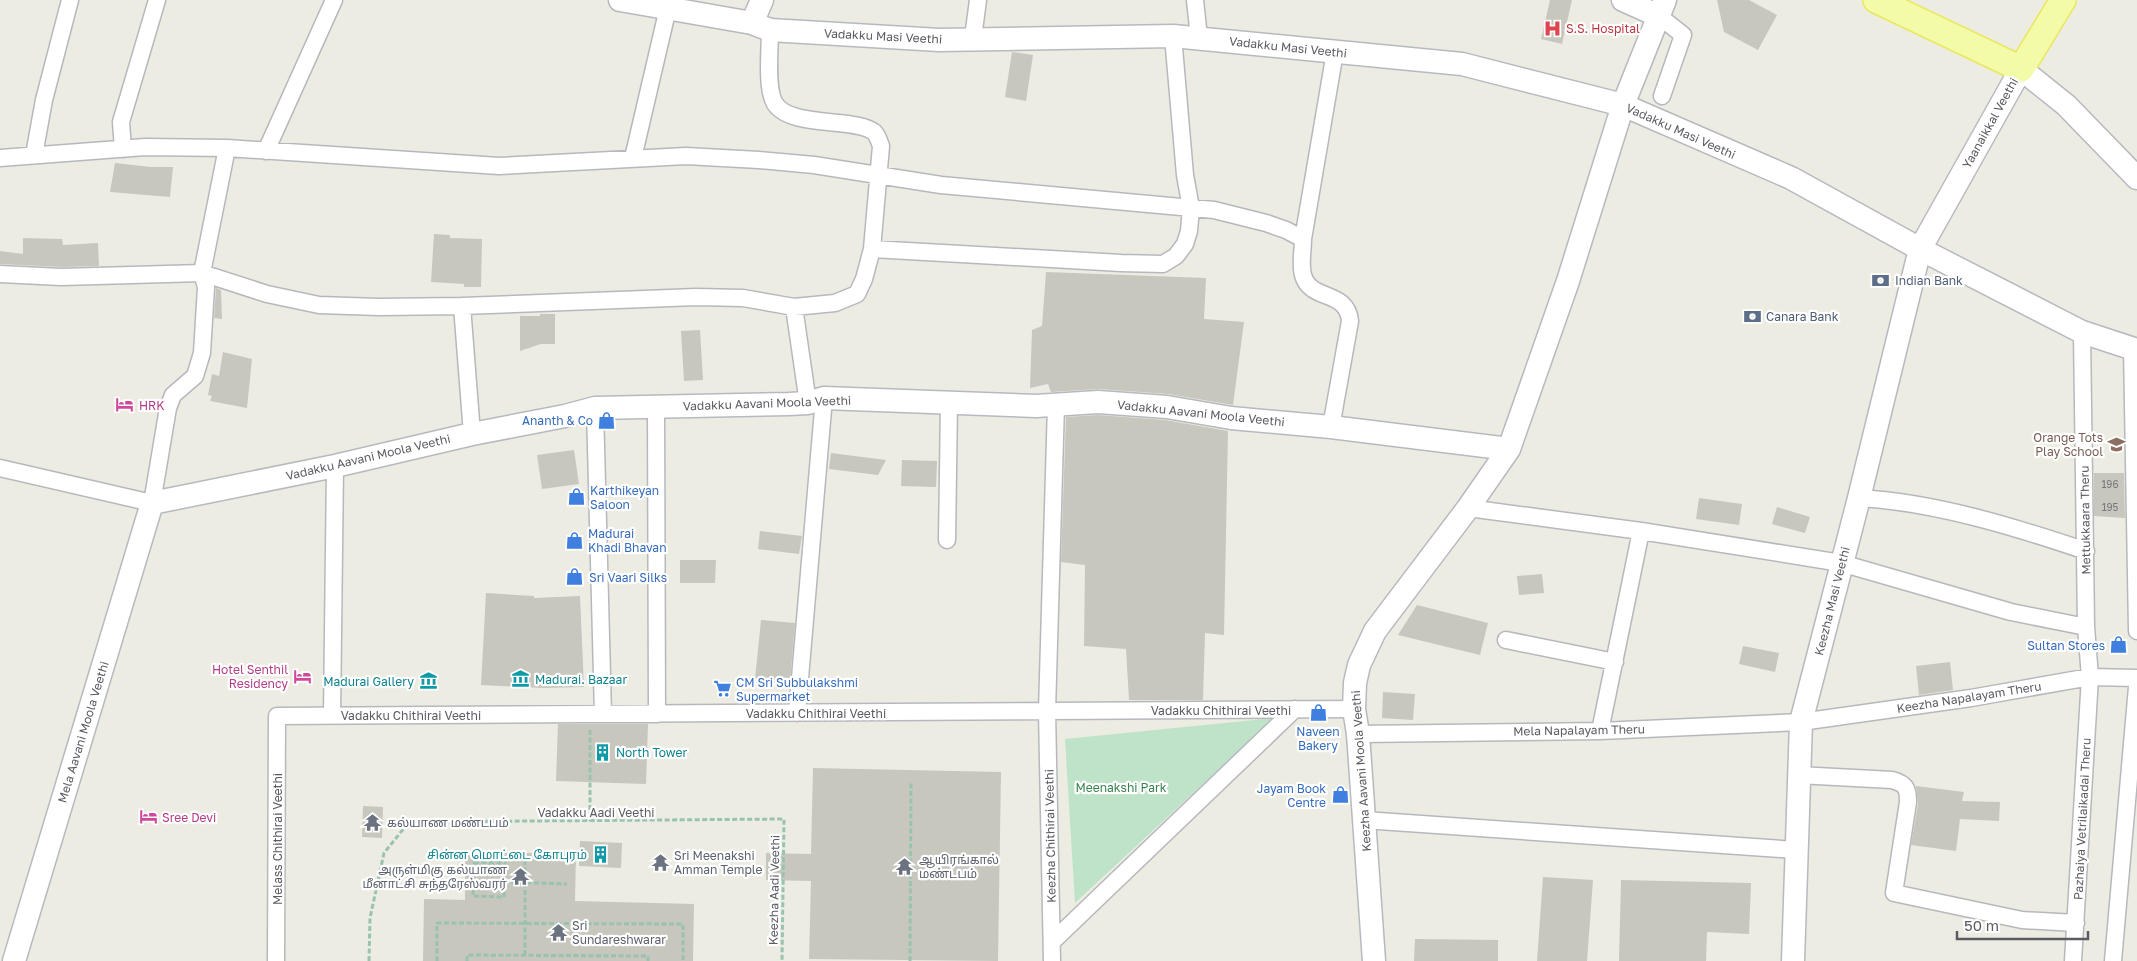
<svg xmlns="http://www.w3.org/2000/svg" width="2137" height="961" font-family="'Golos Text','Noto Sans Tamil',sans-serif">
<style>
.green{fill:#bfe3c8}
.building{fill:#c7c7be}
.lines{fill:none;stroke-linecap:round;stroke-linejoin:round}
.street-casing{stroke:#b7b8be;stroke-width:19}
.secondary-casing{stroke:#b7b9c0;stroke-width:25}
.primary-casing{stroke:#eae75d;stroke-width:28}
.path{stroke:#99c3b0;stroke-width:3;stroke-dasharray:5 2.5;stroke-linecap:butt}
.street{stroke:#fff;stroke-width:16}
.secondary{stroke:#fff;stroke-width:22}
.primary{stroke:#f3fba8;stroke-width:25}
.labels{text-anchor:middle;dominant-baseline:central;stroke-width:4.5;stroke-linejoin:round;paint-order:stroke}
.number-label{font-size:10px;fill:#757779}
.health-label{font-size:12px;fill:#be3a42;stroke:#fff;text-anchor:start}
.street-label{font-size:12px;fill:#5a5c62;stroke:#fff}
.service-label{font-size:12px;fill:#4e5e75;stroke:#fff;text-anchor:start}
.hotel-label{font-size:12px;fill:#b23c85;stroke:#fff;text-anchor:start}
.shop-label{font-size:12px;fill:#366cbe;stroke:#fff;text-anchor:start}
.education-label{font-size:12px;fill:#785e54;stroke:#fff;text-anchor:end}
.culture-label{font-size:12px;fill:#0d838f;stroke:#fff;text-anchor:start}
.park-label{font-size:12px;fill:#39834f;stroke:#fff}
.worship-label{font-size:12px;fill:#5b616d;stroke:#fff;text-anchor:start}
</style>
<rect width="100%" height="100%" fill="#ecece2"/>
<path class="green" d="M1274,718L1075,903L1065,739Z"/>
<path class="building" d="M1550,0H1572L1562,44L1541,39Z
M1717,0H1749L1777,15L1758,50L1724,32Z
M1012,52L1033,55L1026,101L1005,97Z
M115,163L151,167H173L170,197L110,192Z
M434,234L450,235V238L482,239L481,287H464V284L431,282Z
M23,238L62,239L63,245L98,243L99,266L61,267L0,264V251L23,254Z
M1046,272L1206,278L1204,319L1244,322L1233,405L1168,394L1099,389L1051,392L1048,384L1030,388L1032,330L1042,326Z
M216,288L221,290L222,319L214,318Z
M540,314H555V344H541L520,351V316H540Z
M700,330L703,380L684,381L681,331Z
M223,352L252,359L247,408L210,401L212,396L208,395L212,374L219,376Z
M1098,415L1165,420L1228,431L1224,635L1205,633L1203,700H1129L1126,649L1084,646L1085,565L1061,562L1066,417Z
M574,450L579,484L542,489L537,455Z
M831,453L886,460L878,475L829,469Z
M902,460L937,461L936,487L901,486Z
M2094,473H2124L2125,518L2094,516Z
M1699,498L1742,504L1739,525L1696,519Z
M1777,507L1810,517L1805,533L1772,524Z
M760,531L802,536L799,554L758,549Z
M680,560H716L715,583H680Z
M1542,574L1544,593L1519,595L1517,576Z
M486,593L534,596V598L580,596L584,687L544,688L481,685Z
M1417,605L1488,623L1480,655L1398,635Z
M761,620L795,623L790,682L755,679Z
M1743,646L1779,653L1775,672L1739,664Z
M1950,662L1953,690L1919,695L1916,666Z
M1383,692L1415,694L1413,720L1382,718Z
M558,724H648L646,784L556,781Z
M813,768L1001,772L998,961L809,959L811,881L766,880V853L811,854Z
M1916,786L1964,792L1962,801L2000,802L1999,821L1960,819L1956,851L1911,845L1918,804Z
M363,806L383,807L382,838L362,837Z
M580,841L622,843L621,868L579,866Z
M465,853H576L575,901L694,904L693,961H423L424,899L465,900Z
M1543,877L1593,880L1587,961H1537Z
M1621,880L1751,883L1749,934L1707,932L1706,961H1619Z
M1415,939L1498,940V961H1414Z"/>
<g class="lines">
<defs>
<path id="street" d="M1195,0L1199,38
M1659,16L1683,35L1662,96
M973,38L978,0
M123,149L121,122L157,0
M266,151L334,0
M34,155L44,100L70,0
M0,158L145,147L227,148L499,166L686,156L759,160L814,165L941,185L1214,210L1266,223L1286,230L1303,239
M633,158L668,8
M872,249L1121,263L1163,264L1176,256L1185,244L1189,231L1191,208L1185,175L1173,36
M0,274L61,277L202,273L267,294L319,305L379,307L462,306L696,297L743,298L794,307L835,303L857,294L864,279L872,249L881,146C879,141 878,136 874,132C856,117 788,129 774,102C766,86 770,48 770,30
M462,306L472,434
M794,307L808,403
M2132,348L2137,631
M656,406L657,714
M595,408L603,714
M1331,427L1350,321C1347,289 1310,302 1303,275C1300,264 1303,250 1303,239L1335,52
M0,468L152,503L168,408L173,395L195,376L202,353L206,287L202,273L227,148
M1859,498C1934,502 2015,527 2086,551
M1468,508L1641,531L1841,563L2011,612L2086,627
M947,540L949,403
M1506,640L1615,662
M797,713L824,398
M332,716L335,466
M1600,731L1641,531
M1358,734L1600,731L1801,722L1971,698L2090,677L2137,678
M1798,775L1892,780C1906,784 1908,788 1908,802L1894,893L2022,920L2076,923
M1364,820L1796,850
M1052,942L1295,709
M276,961L277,716L1354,709
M1052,961L1047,711L1056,405
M2073,961L2090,677L2086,627L2082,332
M2113,961L2137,687"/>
<path id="secondary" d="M620,0L752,23L770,30L939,40L1173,36L1462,64L1623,105L1791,178L1920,249L2082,332L2137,350
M1623,0L1659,16
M752,23L762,0
M14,961L152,503L335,466L472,434L565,416L595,408L789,404L808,403L824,398L1036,406L1098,402L1167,407L1231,418L1331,427L1509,449
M1374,961L1358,734L1354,709L1355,683L1359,665L1375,631L1468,508L1509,449L1568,281L1623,105L1665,0
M1793,961L1801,722L1859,498L1920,249L2021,69L2066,105L2137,178"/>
<path id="primary" d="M1876,0L2021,69L2063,0"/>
</defs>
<use href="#street" class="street-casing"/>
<use href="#secondary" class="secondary-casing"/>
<use href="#primary" class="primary-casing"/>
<path class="path" d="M590,730V821
M474,863H505L504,897L473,896Z
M504,882L567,884
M525,955V859
M369,961L370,918L384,853L409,822L784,819L782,961
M437,961V923L683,924V961
M467,961V955L648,956V961
M910,961L911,783"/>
<use href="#street" class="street"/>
<use href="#secondary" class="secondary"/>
<use href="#primary" class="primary"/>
</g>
<defs>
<symbol id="hospital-bare" viewBox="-9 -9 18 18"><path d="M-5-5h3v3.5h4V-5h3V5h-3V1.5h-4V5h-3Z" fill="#e0444e" stroke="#fff" stroke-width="2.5" paint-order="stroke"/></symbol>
<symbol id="bank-bare" viewBox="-9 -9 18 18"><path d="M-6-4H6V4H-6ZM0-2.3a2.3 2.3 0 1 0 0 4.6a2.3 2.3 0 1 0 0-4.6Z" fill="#5c6f8a" stroke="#fff" stroke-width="2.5" paint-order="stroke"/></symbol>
<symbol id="hotel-bare" viewBox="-9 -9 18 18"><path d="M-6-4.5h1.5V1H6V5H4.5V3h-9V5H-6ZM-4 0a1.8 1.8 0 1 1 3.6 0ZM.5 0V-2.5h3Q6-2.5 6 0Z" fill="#d1479c" stroke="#fff" stroke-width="2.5" paint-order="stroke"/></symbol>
<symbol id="shop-bare" viewBox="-9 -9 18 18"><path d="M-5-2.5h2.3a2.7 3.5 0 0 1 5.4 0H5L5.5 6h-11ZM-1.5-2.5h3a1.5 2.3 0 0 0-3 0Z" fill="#3f7fe0" stroke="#fff" stroke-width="2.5" paint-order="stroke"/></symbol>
<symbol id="school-bare" viewBox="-9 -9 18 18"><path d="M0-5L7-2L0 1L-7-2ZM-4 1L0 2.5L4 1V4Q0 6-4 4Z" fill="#8d6e63" stroke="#fff" stroke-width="2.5" paint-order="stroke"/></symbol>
<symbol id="museum-bare" viewBox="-9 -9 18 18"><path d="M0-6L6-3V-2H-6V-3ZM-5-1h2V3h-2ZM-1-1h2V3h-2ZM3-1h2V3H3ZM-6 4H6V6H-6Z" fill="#0f9aa8" stroke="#fff" stroke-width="2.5" paint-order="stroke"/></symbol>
<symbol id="supermarket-bare" viewBox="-9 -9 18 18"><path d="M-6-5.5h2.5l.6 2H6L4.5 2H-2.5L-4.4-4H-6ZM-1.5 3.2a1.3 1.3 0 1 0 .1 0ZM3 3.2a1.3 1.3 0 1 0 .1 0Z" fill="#3f7fe0" stroke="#fff" stroke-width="2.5" paint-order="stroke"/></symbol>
<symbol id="building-bare" viewBox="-9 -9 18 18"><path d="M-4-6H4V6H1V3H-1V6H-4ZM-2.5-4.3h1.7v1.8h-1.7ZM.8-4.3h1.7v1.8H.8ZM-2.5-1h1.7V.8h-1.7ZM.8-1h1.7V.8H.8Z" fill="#0f9aa8" stroke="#fff" stroke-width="2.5" paint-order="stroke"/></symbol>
<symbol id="temple-bare" viewBox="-9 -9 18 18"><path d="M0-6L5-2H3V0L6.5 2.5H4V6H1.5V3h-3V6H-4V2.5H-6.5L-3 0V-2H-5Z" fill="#6b7280" stroke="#fff" stroke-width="2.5" paint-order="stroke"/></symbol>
</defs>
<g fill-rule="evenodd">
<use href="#hospital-bare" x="1540" y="16" width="25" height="25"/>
<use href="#bank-bare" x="1868" y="268" width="25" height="25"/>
<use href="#bank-bare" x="1740" y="304" width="25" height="25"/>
<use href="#hotel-bare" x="112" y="392" width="25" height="25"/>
<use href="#shop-bare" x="594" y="408" width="25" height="25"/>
<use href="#school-bare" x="2104" y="432" width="25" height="25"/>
<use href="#shop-bare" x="564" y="484" width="25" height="25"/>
<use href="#shop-bare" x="562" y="528" width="25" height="25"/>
<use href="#shop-bare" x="562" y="564" width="25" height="25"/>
<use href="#shop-bare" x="2106" y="632" width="25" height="25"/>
<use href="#hotel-bare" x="290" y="664" width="25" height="25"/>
<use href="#museum-bare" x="508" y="666" width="25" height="25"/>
<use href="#museum-bare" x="416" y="668" width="25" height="25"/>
<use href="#supermarket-bare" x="710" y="676" width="25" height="25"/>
<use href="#shop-bare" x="1306" y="700" width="25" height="25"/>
<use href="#building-bare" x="590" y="740" width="25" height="25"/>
<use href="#shop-bare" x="1328" y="782" width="25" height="25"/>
<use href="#hotel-bare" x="136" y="804" width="25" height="25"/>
<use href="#temple-bare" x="360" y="810" width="25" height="25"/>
<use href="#building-bare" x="588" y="842" width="25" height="25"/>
<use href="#temple-bare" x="648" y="850" width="25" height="25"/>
<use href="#temple-bare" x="892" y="854" width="25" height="25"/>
<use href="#temple-bare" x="508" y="864" width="25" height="25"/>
<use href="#temple-bare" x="546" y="920" width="25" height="25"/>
</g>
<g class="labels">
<g class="number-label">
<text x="2110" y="484">196</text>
<text x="2110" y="507">195</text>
</g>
<g class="health-label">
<text x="1566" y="28">S.S. Hospital</text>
</g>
<g class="street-label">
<text transform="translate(883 36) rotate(3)">Vadakku Masi Veethi</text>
<text transform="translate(1288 47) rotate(6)">Vadakku Masi Veethi</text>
<text transform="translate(1990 123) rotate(-61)">Yaanaikkal Veethi</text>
<text transform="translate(1681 131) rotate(24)">Vadakku Masi Veethi</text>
<text transform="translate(767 403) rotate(-2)">Vadakku Aavani Moola Veethi</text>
<text transform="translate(1201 413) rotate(6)">Vadakku Aavani Moola Veethi</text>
<text transform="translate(368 457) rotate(-13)">Vadakku Aavani Moola Veethi</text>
<text transform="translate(2085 520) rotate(-91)">Mettukkaara Theru</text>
<text transform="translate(1832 601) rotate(-76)">Keezha Masi Veethi</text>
<text transform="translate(1969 697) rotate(-9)">Keezha Napalayam Theru</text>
<text x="1221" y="710">Vadakku Chithirai Veethi</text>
<text x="816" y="713">Vadakku Chithirai Veethi</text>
<text x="411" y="715">Vadakku Chithirai Veethi</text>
<text transform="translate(1579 730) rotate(-1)">Mela Napalayam Theru</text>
<text transform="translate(83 732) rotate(-73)">Mela Aavani Moola Veethi</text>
<text transform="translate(1361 771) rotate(-94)">Keezha Aavani Moola Veethi</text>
<text x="596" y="812">Vadakku Aadi Veethi</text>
<text transform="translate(2082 819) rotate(-87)">Pazhaiya Vetrilaikadai Theru</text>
<text transform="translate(1050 836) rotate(-91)">Keezha Chithirai Veethi</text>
<text transform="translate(277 839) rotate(-90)">Melass Chithirai Veethi</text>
<text transform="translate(774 890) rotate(-89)">Keezha Aadi Veethi</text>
</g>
<g class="service-label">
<text x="1895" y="280">Indian Bank</text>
<text x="1766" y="316">Canara Bank</text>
</g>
<g class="hotel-label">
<text x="139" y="405">HRK</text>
<text x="288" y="669" text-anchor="end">Hotel Senthil<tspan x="288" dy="14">Residency</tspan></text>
<text x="162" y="817">Sree Devi</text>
</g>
<g class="shop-label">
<text x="593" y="420" text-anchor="end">Ananth &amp; Co</text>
<text x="590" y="490">Karthikeyan<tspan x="590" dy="14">Saloon</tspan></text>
<text x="588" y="533">Madurai<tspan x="588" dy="14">Khadi Bhavan</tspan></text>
<text x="589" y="577">Sri Vaari Silks</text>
<text x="2105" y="645" text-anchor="end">Sultan Stores</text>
<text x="736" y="682">CM Sri Subbulakshmi<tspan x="736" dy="14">Supermarket</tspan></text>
<text x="1318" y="731" text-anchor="middle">Naveen<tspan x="1318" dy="14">Bakery</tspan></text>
<text x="1326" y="788" text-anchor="end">Jayam Book<tspan x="1326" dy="14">Centre</tspan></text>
</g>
<g class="education-label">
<text x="2103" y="437">Orange Tots<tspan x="2103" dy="14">Play School</tspan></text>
</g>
<g class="culture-label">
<text x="535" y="679">Madurai. Bazaar</text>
<text x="414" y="681" text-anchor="end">Madurai Gallery</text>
<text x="616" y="752">North Tower</text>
<text x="587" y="854" text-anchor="end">சின்ன மொட்டை கோபுரம்</text>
</g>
<g class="park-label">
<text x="1121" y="787">Meenakshi Park</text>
</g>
<g class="worship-label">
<text x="387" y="822">கல்யாண மண்டபம்</text>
<text x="674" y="855">Sri Meenakshi<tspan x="674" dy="14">Amman Temple</tspan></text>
<text x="919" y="859">ஆயிரங்கால்<tspan x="919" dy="14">மண்டபம்</tspan></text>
<text x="507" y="869" text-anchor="end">அருள்மிகு கல்யாண<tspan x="507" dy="14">மீனாட்சி சுந்தரேஸ்வரர்</tspan></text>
<text x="572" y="925">Sri<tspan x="572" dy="14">Sundareshwarar</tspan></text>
</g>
</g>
<path d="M1957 931v8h131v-8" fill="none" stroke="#5a5c62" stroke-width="2.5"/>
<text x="1964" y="931" font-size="15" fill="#5a5c62" stroke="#ffffff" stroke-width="4" paint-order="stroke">50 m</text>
</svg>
